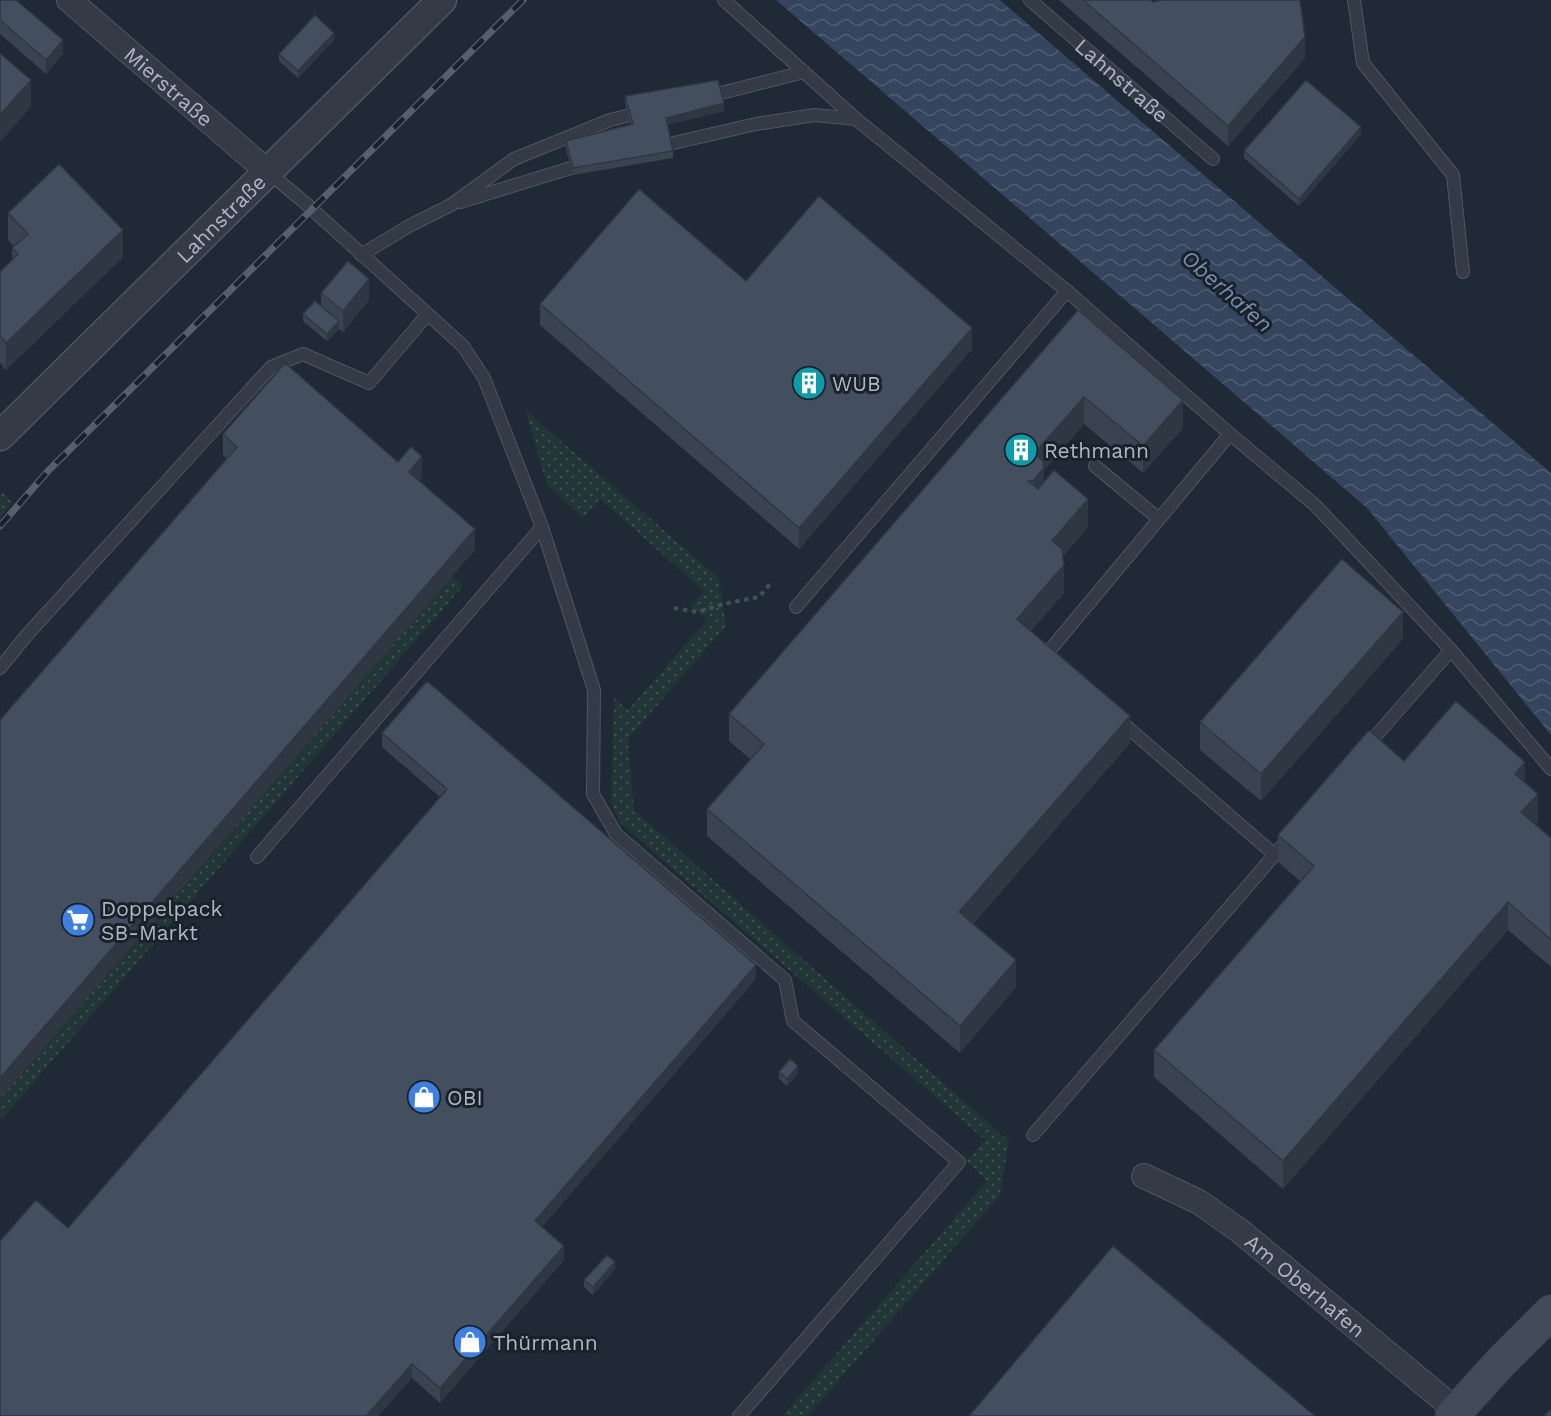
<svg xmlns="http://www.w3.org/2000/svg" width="1551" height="1416" font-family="'Work Sans',sans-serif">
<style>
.grass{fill:url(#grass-dots)}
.water{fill:url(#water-waves)}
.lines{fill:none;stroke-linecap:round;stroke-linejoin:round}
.service-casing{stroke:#4e5661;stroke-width:14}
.minor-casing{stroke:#4e5661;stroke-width:26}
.tertiary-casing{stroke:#4e5661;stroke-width:31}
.secondary-casing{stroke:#3d4450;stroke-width:35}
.path{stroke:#405255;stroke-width:4;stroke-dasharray:4.5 4.5;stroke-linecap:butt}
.service{stroke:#343b47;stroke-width:12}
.minor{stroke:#343b47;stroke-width:24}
.tertiary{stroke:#343b47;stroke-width:28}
.secondary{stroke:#424b59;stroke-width:33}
.rail-casing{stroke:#565f6e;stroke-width:7}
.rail{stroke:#19212b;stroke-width:4.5;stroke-dasharray:14;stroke-linecap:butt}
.wall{fill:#3a4451}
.shaded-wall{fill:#2f3742}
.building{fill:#434f5e;stroke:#2f3742;stroke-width:1.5}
.labels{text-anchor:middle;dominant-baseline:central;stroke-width:6;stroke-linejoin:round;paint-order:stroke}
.street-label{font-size:21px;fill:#aeb6c3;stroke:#19212b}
.poi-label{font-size:21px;fill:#aeb6c3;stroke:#19212b;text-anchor:start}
.water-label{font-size:22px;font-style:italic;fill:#768dab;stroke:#19212b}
</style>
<defs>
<pattern id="grass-dots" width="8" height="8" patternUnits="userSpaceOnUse" patternTransform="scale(1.5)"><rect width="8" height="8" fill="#223537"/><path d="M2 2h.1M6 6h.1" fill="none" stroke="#405052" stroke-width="1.8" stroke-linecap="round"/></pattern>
<pattern id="water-waves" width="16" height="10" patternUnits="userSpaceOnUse" patternTransform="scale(1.5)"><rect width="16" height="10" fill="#34455d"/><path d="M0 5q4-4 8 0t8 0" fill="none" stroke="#4f5e73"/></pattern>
</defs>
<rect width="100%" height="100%" fill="#202936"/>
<path class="grass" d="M525,410L719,578L726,626L628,739L634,810L1009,1141L1000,1195L808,1416H782L987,1181L966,1161L985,1140L620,823L611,802L614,698L628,710L707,620L691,606L704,591L600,499L583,518L547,485Z
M3,493L12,502L0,518V495Z
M452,576L463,586L2,1119L0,1117V1099Z"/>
<path class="water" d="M776,0H1000L1551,473V735L1367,508Z"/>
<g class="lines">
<defs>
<g id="service">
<path d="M724,0L856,119L1067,291L796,607"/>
<path id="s1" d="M1030,0L1213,159"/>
<path d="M1354,0L1363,63L1453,175L1463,272"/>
<path d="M705,97L804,72"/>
<path d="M656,147L756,124L814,115L856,119"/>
<path d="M268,172L304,202L463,346L484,378L542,527L594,690L593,794L616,834L785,980L793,1021L959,1162L739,1416"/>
<path d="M460,202L587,163"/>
<path d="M361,255L409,226L451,205L514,159L610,120L642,112"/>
<path d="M1067,291L1230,434L1315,505L1451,650L1366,747"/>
<path d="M1095,466L1159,519"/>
<path d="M1451,650L1551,769"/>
<path d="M1048,659L1045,656L1230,434"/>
<path d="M0,668L26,636L271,367L303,354L369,383L427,315"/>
<path d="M1118,719L1275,855"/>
<path d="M257,857L542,527"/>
<path d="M1033,1135L1289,838"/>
</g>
<g id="minor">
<path id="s2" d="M69,0L268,172"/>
<path id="s3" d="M1144,1176L1199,1202L1240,1231L1457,1411"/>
</g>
<g id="tertiary">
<path id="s4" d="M0,436L442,0"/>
</g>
<path id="secondary" d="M1452,1416L1499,1364L1551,1312"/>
</defs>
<use href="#service" class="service-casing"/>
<use href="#minor" class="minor-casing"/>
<use href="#tertiary" class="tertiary-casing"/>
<use href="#secondary" class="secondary-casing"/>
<path class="path" d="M674,608L698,612L723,604L759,597L770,584"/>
<use href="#service" class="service"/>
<use href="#minor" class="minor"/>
<use href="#tertiary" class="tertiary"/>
<use href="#secondary" class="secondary"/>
<defs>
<path id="rail" d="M0,526L48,471L523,0"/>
</defs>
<use href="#rail" class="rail-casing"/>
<use href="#rail" class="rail"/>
</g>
<path class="wall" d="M0,0L63,54L46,74L0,34Z
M1059,0H1150L1153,2L1305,58L1228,146Z
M334,40L298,78L279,61V54Z
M625,96L724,111L667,125L673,151V158L573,175L566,149V141L631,125L625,103Z
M1361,134L1299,206L1244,158V151Z
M8,213L123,257L6,370L0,363V272L12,260V248L14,247L8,240Z
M746,281L972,349L799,549L540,325V304Z
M321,293L369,300L343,332L339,329L327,341L303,321V314L321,306Z
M1078,310L1183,428L1143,473L1084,424L1044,470V482L1088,527L1063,556L1064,593L1031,631L1130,743L973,924L1016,987L960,1053L707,836V809L750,759L729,741V714Z
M223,434L398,462L422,477L419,480L475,550L227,459L223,455Z
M1403,639L1261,801L1200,750V722Z
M382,733L756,979L542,1227L564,1260L440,1403L412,1378L378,1416H0L68,1228L440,797L382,747Z
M1404,761L1525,783L1538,821L1535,824L1551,838V967L1508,930L1283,1189L1154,1077V1050L1300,881L1278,862V835Z
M779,1072L798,1073L787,1086L779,1079Z
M615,1269L593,1295L584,1287V1280Z"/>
<path class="shaded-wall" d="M334,33V40L298,78V71Z
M1305,37V58L1228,146V126Z
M63,40V54L46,74V60Z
M31,80V107L0,142V115Z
M724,103V111L666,125V118Z
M1361,127V134L1299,206V199Z
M123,230V257L6,370V343Z
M369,279V300L343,332V311Z
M339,321V328L327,341V334Z
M972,328V349L799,549V528Z
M1084,397V424L1044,470V495L1033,508L1034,454Z
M1183,400V428L1143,473V446Z
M422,456V477L409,492V472Z
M1088,499V527L1052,568V541Z
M475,529V550L0,1099V1078Z
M1064,565V593L1017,646V619Z
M1403,612V639L1261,801V774Z
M1130,716V743L959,939V912Z
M1525,762V789L1515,774Z
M1538,794V821L1521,840V812Z
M1508,902V930L1283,1189V1161Z
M1016,960V987L960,1053V1026Z
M756,965V979L535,1235V1221Z
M798,1066V1073L787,1086V1079Z
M564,1246V1260L440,1403V1388Z
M615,1262V1269L593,1295V1287Z
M412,1364V1378L378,1416H366Z"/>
<path class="building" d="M0,0H16L63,40L46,60L0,20Z
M1083,0H1150L1153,2L1163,0H1300L1305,37L1228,126Z
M315,15L334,33L298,71L279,54Z
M0,53L31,80L0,115Z
M718,80L724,103L666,118L673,151L573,168L566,141L633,124L625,96Z
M1306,80L1361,127L1299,199L1244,151Z
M59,164L123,230L6,343L0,336V272L18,254L12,248L28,234L8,213Z
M639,189L746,281L819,196L972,328L799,528L540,304Z
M348,261L369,279L343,311L321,293Z
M315,301L339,321L327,334L303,314Z
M1078,310L1183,400L1143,446L1084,397L1034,454L1043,461L1044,468L1033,481H1028L1038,489L1054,470L1088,499L1052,541L1062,549L1064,565L1017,619L1130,716L959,912L1016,960L960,1026L707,809L764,744L729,714Z
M285,363L398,462L411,447L422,456L409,472L475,529L0,1078V720L237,447L223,434Z
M1342,559L1403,612L1261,774L1200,722Z
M427,681L756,965L535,1221L564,1246L440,1388L412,1364L366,1416H0V1241L36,1200L68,1228L447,789L382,733Z
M1456,701L1525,762L1515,774L1538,794L1521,812L1551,838V940L1508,902L1283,1161L1154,1050L1314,866L1278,835L1369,730L1404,761Z
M790,1059L798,1066L787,1079L779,1072Z
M1113,1246L1315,1416H969Z
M607,1255L615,1262L593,1287L584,1280Z
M1551,1409V1416H1544Z"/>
<defs>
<symbol id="building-disc" viewBox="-11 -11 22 22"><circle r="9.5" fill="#0f9aa8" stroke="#19212b"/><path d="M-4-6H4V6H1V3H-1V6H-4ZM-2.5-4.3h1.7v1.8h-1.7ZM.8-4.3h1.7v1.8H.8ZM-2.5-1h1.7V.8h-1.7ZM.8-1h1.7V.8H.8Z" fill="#fff"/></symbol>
<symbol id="supermarket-disc" viewBox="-11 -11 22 22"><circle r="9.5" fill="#3f7fe0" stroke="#19212b"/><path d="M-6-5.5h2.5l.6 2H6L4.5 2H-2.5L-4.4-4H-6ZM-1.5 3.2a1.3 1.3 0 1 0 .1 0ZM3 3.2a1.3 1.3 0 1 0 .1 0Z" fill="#fff"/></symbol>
<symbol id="shop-disc" viewBox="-11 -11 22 22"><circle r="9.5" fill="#3f7fe0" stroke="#19212b"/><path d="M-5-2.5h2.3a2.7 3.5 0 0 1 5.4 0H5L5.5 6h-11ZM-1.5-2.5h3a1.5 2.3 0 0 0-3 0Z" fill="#fff"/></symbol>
</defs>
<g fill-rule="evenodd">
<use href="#building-disc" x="790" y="364" width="38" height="38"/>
<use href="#building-disc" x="1002" y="431" width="38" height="38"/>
<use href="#supermarket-disc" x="59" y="901" width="38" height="38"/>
<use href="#shop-disc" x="405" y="1078" width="38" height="38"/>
<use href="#shop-disc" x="451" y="1323" width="38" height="38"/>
</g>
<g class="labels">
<g class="street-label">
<text stroke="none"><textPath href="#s1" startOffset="122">Lahnstraße</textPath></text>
<text stroke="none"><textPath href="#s2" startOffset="132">Mierstraße</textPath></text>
<text stroke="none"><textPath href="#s4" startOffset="310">Lahnstraße</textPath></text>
<text stroke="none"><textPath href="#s3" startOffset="196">Am Oberhafen</textPath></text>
</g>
<g class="poi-label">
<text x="832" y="383">WUB</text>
<text x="1044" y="450">Rethmann</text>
<text x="101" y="908">Doppelpack<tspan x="101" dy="24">SB-Markt</tspan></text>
<text x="447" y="1097">OBI</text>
<text x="493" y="1342">Thürmann</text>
</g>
<g class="water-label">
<text transform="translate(1227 291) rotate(41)">Oberhafen</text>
</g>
</g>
</svg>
